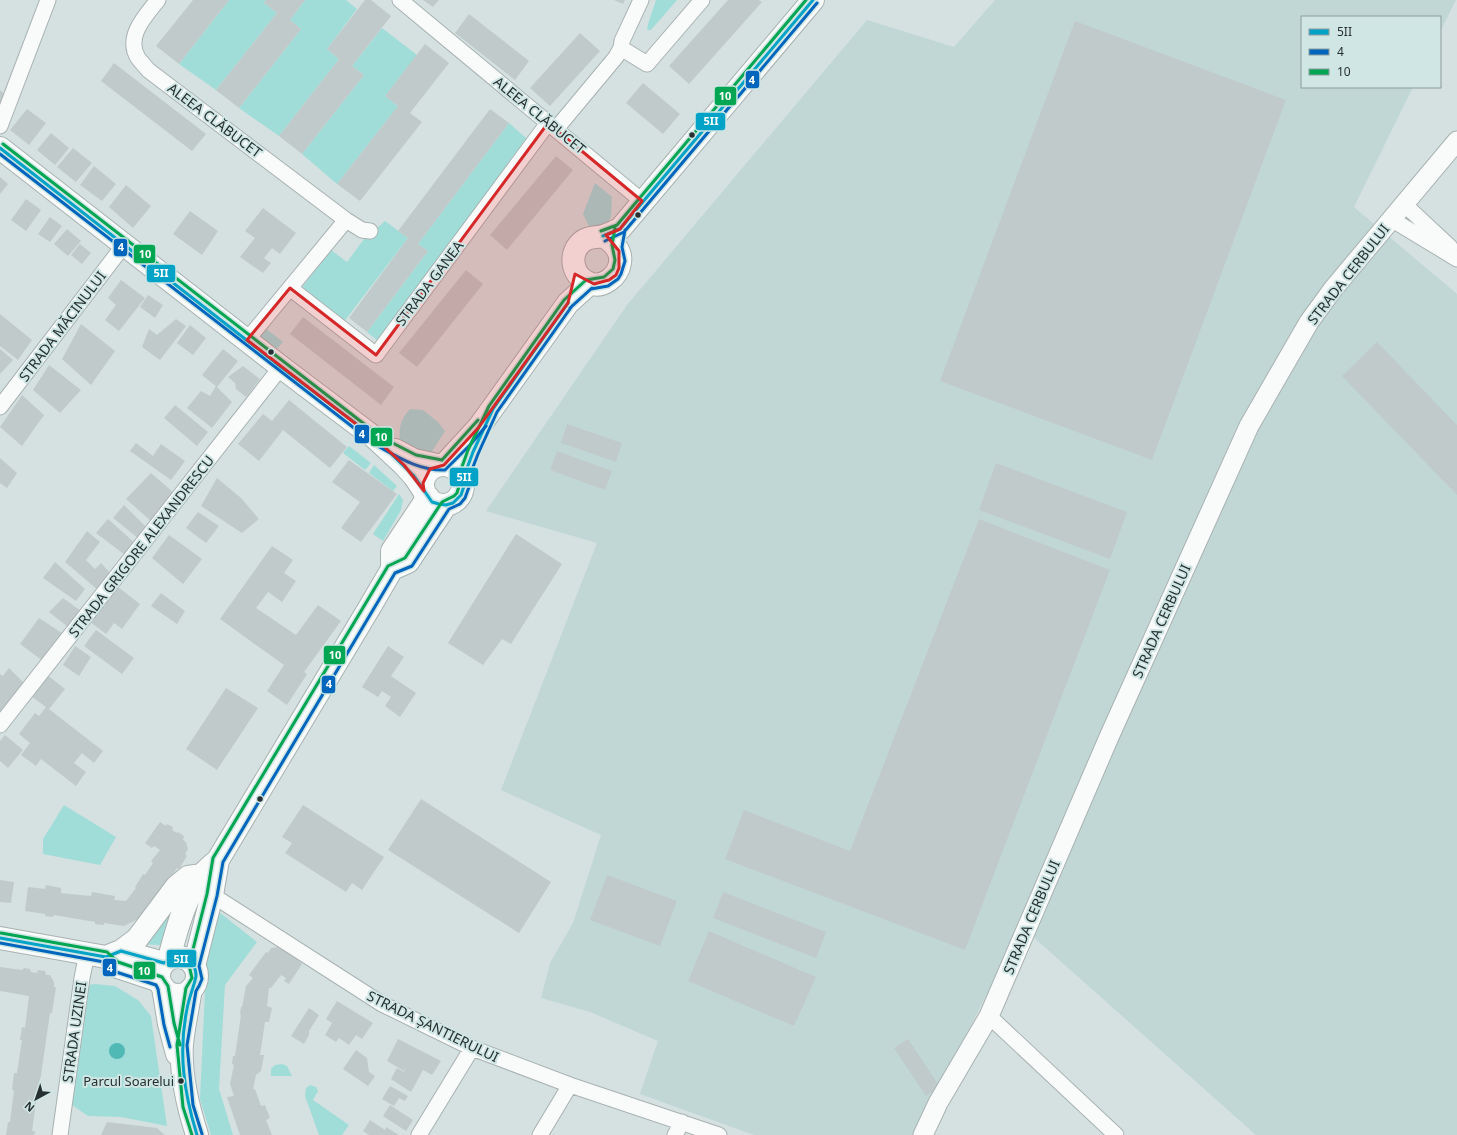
<svg xmlns="http://www.w3.org/2000/svg" width="1457" height="1135" font-family="'Noto Sans',sans-serif">
<style>
.built{fill:#c1d7d6}
.green{fill:#a0ddd9}
.water{fill:#50b8b5}
.building{fill:#c0caca}
.lines{fill:none;stroke-linecap:round;stroke-linejoin:round}
.minor-casing{stroke:#a8b2b1;stroke-width:17}
.tertiary-casing{stroke:#a8b2b1;stroke-width:21}
.secondary-casing{stroke:#a8b2b1;stroke-width:24}
.primary-casing{stroke:#a8b2b1;stroke-width:24}
.minor{stroke:#f9fafa;stroke-width:15}
.tertiary{stroke:#f9fafa;stroke-width:19}
.secondary{stroke:#f9fafa;stroke-width:22}
.primary{stroke:#f9fafa;stroke-width:22}
.bus-1-casing{stroke:#cfe6e4;stroke-width:6}
.bus-2-casing{stroke:#cfe6e4;stroke-width:6}
.bus-3-casing{stroke:#cfe6e4;stroke-width:6}
.bus-1{stroke:#02a3c6;stroke-width:3}
.bus-2{stroke:#0065bd;stroke-width:3}
.bus-3{stroke:#00a651;stroke-width:3}
.marked{fill:#d62828;fill-opacity:0.2;stroke:#d62828;stroke-width:3;stroke-linejoin:round}
.bus-dot{fill:#273030;stroke:#cfe6e4;stroke-width:1.5}
.labels{text-anchor:middle;dominant-baseline:central;stroke-width:4;stroke-linejoin:round;paint-order:stroke}
.bus-label{font-size:13px;fill:#273030;stroke:#cfe6e4;text-anchor:end}
.street-label{font-size:14px;fill:#273030;stroke:#cfe6e4}
.line-badge{stroke:#cfe6e4;stroke-width:1.5}
.badge-label{font-size:11px;text-anchor:middle;font-weight:bold;fill:#fff}
</style>
<rect width="100%" height="100%" fill="#d4e1e0"/>
<path class="built" d="M995,0H1456L1440,32V17H1302V87H1413L1354,207L1457,294V1135H1256L1021,926L916,1135H754L640,1094L658,1041L590,1012L541,998L550,963L573,923L601,835L501,790L597,543L486,511L627,305L867,20L954,47Z"/>
<path class="green" d="M229,0H266L264,3L277,13L216,90L179,64Z
M305,0H346L357,9L327,49L339,59L279,136L239,108L301,29L290,20Z
M656,0H677L651,30H647L648,24Z
M382,28L417,55L385,96L398,106L337,184L302,154L364,75L352,66Z
M509,123L533,144L383,345L367,332L428,251L418,244Z
M595,183L612,197L611,217L601,232L589,226L583,214Z
M385,221L408,238L340,327L297,294L331,250L347,262L370,231L376,229Z
M265,328L283,342L273,353L262,342L261,335Z
M410,409L423,410L438,422L445,431L429,456L400,444C399,429 399,421 410,409Z
M349,446L371,463L365,470L343,453Z
M374,465L397,486L393,491L369,473Z
M399,494L403,500L401,510L383,541L373,534Z
M64,805L116,837L100,865L43,854V839Z
M180,894L160,945L137,944Z
M219,912L257,942L225,985L219,1089L233,1135H211L200,1099L207,947Z
M95,984L115,986L138,1000L151,1016L167,1126L121,1117L88,1116L69,1103L88,985Z
M282,1064L287,1066L292,1076H271V1069L275,1065Z
M310,1085L316,1087L318,1091L313,1100L349,1125L342,1135H319L305,1096L306,1088Z"/>
<path class="water" d="M109 1051a8 8 0 1 1 16 0a8 8 0 1 1-16 0Z"/>
<path class="building" d="M193,0H229L179,64L156,46Z
M266,0H305L290,20L301,29L239,108L216,90L277,13L264,3Z
M365,0H371L391,16L352,66L364,75L302,154L279,136L339,59L327,49Z
M423,0H439L433,7Z
M614,0H625L623,4Z
M728,0H759L762,2L689,84L669,66Z
M469,14L529,61L515,80L455,33Z
M1075,21L1286,100L1152,460L940,381Z
M580,33L600,51L550,106L530,88Z
M425,44L449,63L410,113L422,122L360,201L337,184L398,106L385,96Z
M114,63L206,134L192,151L101,81Z
M643,83L680,114L663,134L626,103Z
M0,90L8,97L0,107Z
M27,109L46,123L29,145L10,130Z
M490,109L509,123L418,244L428,251L367,332L349,318L408,238L398,231Z
M51,133L69,148L55,165L37,150Z
M73,148L92,163L76,182L57,167Z
M556,156L573,170L507,250L490,235Z
M94,166L116,184L102,201L80,185Z
M0,177L8,184L0,194Z
M126,185L151,206L133,228L109,207Z
M26,199L41,210L26,231L11,220Z
M263,208L296,233L280,254L272,248L264,258L271,263L263,273L240,257L255,238L245,231Z
M190,211L218,231L202,255L173,234Z
M50,217L62,226L50,242L38,234Z
M67,229L81,241L68,256L54,244Z
M80,244L91,253L82,264L71,255Z
M466,270L483,284L417,367L399,353Z
M121,280L145,298L119,331L105,320L116,305L108,298Z
M148,295L163,305L155,318L140,307Z
M0,314L32,340L18,360L0,346Z
M303,317L394,387L381,405L290,334Z
M176,319L186,326L160,360L142,347L149,329L157,335Z
M81,324L115,351L91,385L62,359Z
M190,325L206,338L193,355L177,343Z
M1377,342L1457,425V495L1342,376Z
M0,349L13,360L0,374Z
M223,349L238,361L217,387L202,375Z
M49,365L81,390L60,413L33,390Z
M243,366L260,379L246,397L236,389L235,383L228,377Z
M216,386L232,402L212,428L187,408L201,391L210,396Z
M22,395L44,415L22,446L0,427Z
M289,400L347,447L330,468L283,430L259,461L238,444L263,414L272,421Z
M175,405L208,432L197,446L164,418Z
M567,424L622,443L616,462L561,443Z
M136,443L153,456L161,444L185,461L171,480L130,451Z
M557,451L612,471L605,490L550,470Z
M0,458L17,473L7,488L0,483Z
M349,460L397,494L361,542L341,528L360,502L332,482Z
M996,463L1127,512L1110,559L979,510Z
M151,473L173,492L151,521L126,499Z
M217,478L241,498L259,519L242,533L201,506Z
M124,505L147,528L138,538L113,518Z
M198,512L219,526L206,543L186,528Z
M108,519L135,543L125,555L96,533Z
M979,519L1110,570L965,950L725,859L744,810L850,851Z
M87,531L100,542L86,560L95,569L101,563L111,574L99,591L65,562Z
M516,534L562,564L511,644L502,639L483,665L448,643Z
M169,535L202,559L183,584L152,558Z
M272,546L293,560L284,573L296,581L282,602L268,592L256,608L296,635L318,605L341,621L304,672L307,674L287,705L267,691L284,665L220,619Z
M55,562L85,589L76,601L43,578Z
M118,587L140,604L122,629L114,623L106,634L89,621Z
M161,593L185,611L177,624L151,606Z
M63,598L81,611L68,627L49,612Z
M39,618L68,637L43,661L20,644Z
M96,630L134,658L122,674L84,646Z
M75,646L91,657L79,676L63,665Z
M388,646L404,657L391,676L416,693L400,717L385,706L391,697L382,691L378,697L362,687Z
M9,668L24,683L0,713V674L3,676Z
M47,675L65,689L49,709L103,751L94,763L82,753L74,763L86,772L76,786L41,759L36,766L21,755L30,743L19,734L35,713L39,716L46,707L31,696Z
M226,688L258,708L217,770L186,749Z
M5,735L23,750L8,768L0,761V741Z
M421,799L551,882L519,933L388,850Z
M303,805L384,857L362,890L352,883L346,892L285,853L292,843L282,837Z
M160,822L166,826L167,824L173,827L172,830L177,833L178,832L184,836L183,840L186,842L188,849L185,854L187,856L179,869L177,868L146,915L124,926L104,923V925L95,924V922L54,915L53,917L45,916V914L25,911L28,887L45,889L46,885L61,888V893L91,896L92,892L115,896L114,900L126,901L136,888L135,887L143,874L145,875L153,863L151,861L160,850L154,846L152,848L145,843Z
M607,875L677,901L660,946L590,920Z
M0,880L14,882L11,903L0,902Z
M723,892L826,932L816,958L713,918Z
M709,931L816,977L794,1026L688,981Z
M278,947L281,949L283,947L297,956L296,958L302,964L289,984L284,981L286,978L281,975L271,988H269L267,1006L272,1008L269,1022H265L260,1055H264L261,1071L256,1075L253,1089H255L261,1106L265,1105L270,1118L266,1120L272,1135H240L227,1097L234,1096L230,1084L234,1065L232,1064L233,1056H235L241,1015H240L241,1007H242L246,986L253,978L249,975L266,952L268,953L271,948Z
M0,967L22,970L24,968L30,969L31,972L37,973L38,970L45,971L46,975H50L54,982V987H56L52,1013H50L40,1082H42L41,1088H38L32,1131H35L34,1135H6L8,1122H10L14,1090H12L14,1073H17L22,1040H20L22,1027L25,1028L29,996L0,991Z
M337,1001L373,1023L362,1039L356,1035L349,1045L339,1038L336,1042L325,1035L332,1023L326,1019Z
M309,1008L319,1015L309,1031V1035L304,1044L291,1036Z
M398,1039L441,1061L432,1075L423,1070L411,1092L391,1079L397,1068L404,1072L408,1064L404,1071L387,1061Z
M908,1039L940,1087L926,1096L894,1048Z
M356,1050L367,1058L369,1072L375,1076L368,1086L343,1069Z
M390,1086L408,1096L405,1101L399,1098L394,1106L382,1099Z
M390,1105L413,1120L406,1131L383,1116Z
M370,1120L385,1130L386,1127L399,1135H369L363,1131Z
M107,1122L157,1128L165,1135H101Z"/>
<g class="lines">
<defs>
<path id="minor" d="M158,0C145,16 125,37 138,58C141,62 145,66 148,70L346,220L362,230L370,231
M400,0L642,201
M621,48L647,64L702,0
M0,126L48,0
M556,129L616,57L621,48L622,41L641,0
M1404,204L1450,247
M1391,219L1457,259
M290,288L376,355L548,123
M247,340L346,220
M0,407L124,245
M0,725L281,367
M212,895L382,1004L472,1048L570,1085L719,1135
M989,1016L1116,1135
M60,1135L82,978L87,953
M419,1135L472,1048
M540,1135L570,1085
M675,1135L682,1122"/>
<path id="tertiary" d="M923,1135L938,1103L989,1016L1109,737L1249,426L1309,322L1333,289L1457,141"/>
<path id="secondary" d="M0,148L281,367L375,438L404,465L414,476L424,491
M395,450L414,460L437,465"/>
<path id="primary" d="M603,236C613,242 622,250 620,263C618,276 603,289 589,283C571,276 568,252 583,241C590,236 596,238 603,236C609,234 615,231 620,229L813,0
M444,465L479,427L568,303L589,284
M423 485a20 20 0 1 1 40 0a20 20 0 1 1-40 0Z
M392,569L408,562L446,505
M0,938L106,957L121,951L164,963
M121,951L137,939L176,887L188,877L202,875
M106,957L115,966L160,981
M159 976a19 19 0 1 1 38 0a19 19 0 1 1-38 0Z
M169,958C176,932 185,897 202,875C206,870 212,865 218,860L371,605L392,569V551L428,497
M194,966L212,895L218,860
M163,987L169,1024L177,1054
M191,989C188,1007 184,1025 182,1044C180,1074 188,1107 197,1135"/>
</defs>
<use href="#minor" class="minor-casing"/>
<use href="#tertiary" class="tertiary-casing"/>
<use href="#secondary" class="secondary-casing"/>
<use href="#primary" class="primary-casing"/>
<use href="#minor" class="minor"/>
<use href="#tertiary" class="tertiary"/>
<use href="#secondary" class="secondary"/>
<use href="#primary" class="primary"/>
<defs>
<path id="bus-1" d="M0,148L281,367L375,438L414,476L432,502L439,504L446,505L453,503L461,495L464,486L463,479L473,452L493,409L568,303
M603,236L620,229L813,0
M0,938L106,957L121,951L164,963C177,954 196,958 196,976C194,987 189,997 187,1009C178,1052 184,1093 197,1135"/>
<path id="bus-2" d="M0,154L376,445C398,457 419,471 445,470L471,444L486,426
M605,241L624,232L817,3
M570,308L591,289L608,286L618,279L621,274L625,261L622,247L625,230
M0,943L104,962L113,971L156,985L158,989L164,1025L170,1047
M202,1134L193,1105L187,1045L196,991L199,986L202,979L199,966L217,896L223,862L395,573L412,566L449,509L460,504L465,498L469,487L468,480L478,454L497,412L572,306L592,288"/>
<path id="bus-3" d="M3,144L381,437L416,455L442,460L478,420
M601,231L617,225L806,0
M564,300L586,280L604,277L613,269L615,260L612,245L615,228
M1,933L107,952L118,962L162,977L168,986L174,1023L180,1045
M192,1135L183,1107L177,1045L186,988L192,978L189,965L207,894L213,858L388,566L405,558L442,502L454,496L457,493L459,486L458,478L468,450L489,406L564,300L586,280"/>
</defs>
<use href="#bus-1" class="bus-1-casing"/>
<use href="#bus-2" class="bus-2-casing"/>
<use href="#bus-3" class="bus-3-casing"/>
<use href="#bus-1" class="bus-1"/>
<use href="#bus-2" class="bus-2"/>
<use href="#bus-3" class="bus-3"/>
</g>
<path class="marked" d="M548,123L642,201L620,229L606,235L619,251V268L616,275L609,280L594,284L575,274L568,303L479,427L444,465L430,469L423,483L424,491L404,465L378,441L247,340L290,288L376,355Z"/>
<g class="bus-dot">
<circle cx="692" cy="135" r="3.5"/>
<circle cx="638" cy="215" r="3.5"/>
<circle cx="271" cy="352" r="3.5"/>
<circle cx="260" cy="799" r="3.5"/>
<circle cx="181" cy="1081" r="3.5"/>
</g>
<g class="labels">
<g class="bus-label">
<text x="174" y="1081">Parcul Soarelui</text>
</g>
<g class="street-label">
<text transform="translate(540 115) rotate(39)">ALEEA CLĂBUCET</text>
<text transform="translate(215 120) rotate(37)">ALEEA CLĂBUCET</text>
<text transform="translate(1348 274) rotate(-52)">STRADA CERBULUI</text>
<text transform="translate(429 283) rotate(-53)">STRADA GANEA</text>
<text transform="translate(62 326) rotate(-53)">STRADA MĂCINULUI</text>
<text transform="translate(141 546) rotate(-52)">STRADA GRIGORE ALEXANDRESCU</text>
<text transform="translate(1161 621) rotate(-66)">STRADA CERBULUI</text>
<text transform="translate(1031 917) rotate(-67)">STRADA CERBULUI</text>
<text transform="translate(433 1026) rotate(26)">STRADA ȘANTIERULUI</text>
<text transform="translate(74 1032) rotate(-82)">STRADA UZINEI</text>
</g>
</g>
<g class="line-badge">
<rect x="745" y="70" width="15" height="19" rx="4" fill="#0065bd"/>
<rect x="714" y="86" width="23" height="20" rx="4" fill="#00a651"/>
<rect x="695" y="112" width="31" height="19" rx="4" fill="#02a3c6"/>
<rect x="113" y="238" width="15" height="19" rx="4" fill="#0065bd"/>
<rect x="133" y="244" width="23" height="20" rx="4" fill="#00a651"/>
<rect x="146" y="264" width="30" height="19" rx="4" fill="#02a3c6"/>
<rect x="354" y="424" width="16" height="20" rx="4" fill="#0065bd"/>
<rect x="370" y="427" width="23" height="20" rx="4" fill="#00a651"/>
<rect x="449" y="467" width="30" height="20" rx="4" fill="#02a3c6"/>
<rect x="323" y="645" width="23" height="20" rx="4" fill="#00a651"/>
<rect x="321" y="675" width="15" height="19" rx="4" fill="#0065bd"/>
<rect x="166" y="949" width="31" height="19" rx="4" fill="#02a3c6"/>
<rect x="102" y="958" width="15" height="19" rx="4" fill="#0065bd"/>
<rect x="133" y="961" width="23" height="19" rx="4" fill="#00a651"/>
</g>
<g class="badge-label">
<text x="752" y="84">4</text>
<text x="725" y="100">10</text>
<text x="711" y="125">5II</text>
<text x="121" y="251">4</text>
<text x="145" y="258">10</text>
<text x="161" y="277">5II</text>
<text x="362" y="438">4</text>
<text x="381" y="441">10</text>
<text x="464" y="481">5II</text>
<text x="335" y="659">10</text>
<text x="329" y="688">4</text>
<text x="181" y="963">5II</text>
<text x="110" y="972">4</text>
<text x="144" y="975">10</text>
</g>
<rect x="1301" y="16" width="140" height="72" fill="#cfe6e4" stroke="#8c9d9c"/>
<rect x="1309" y="29" width="20" height="6" fill="#02a3c6" stroke="#8c9d9c"/>
<text x="1337" y="36" font-size="12" fill="#273030">5II</text>
<rect x="1309" y="49" width="20" height="6" fill="#0065bd" stroke="#8c9d9c"/>
<text x="1337" y="56" font-size="12" fill="#273030">4</text>
<rect x="1309" y="69" width="20" height="6" fill="#00a651" stroke="#8c9d9c"/>
<text x="1337" y="76" font-size="12" fill="#273030">10</text>
<g transform="translate(36 1099) rotate(220)" stroke="#cfe6e4" stroke-width="3" paint-order="stroke">
<path d="M0-3L7 15L0 10L-7 15Z" fill="#273030"/>
<text y="-6" font-size="11" font-weight="bold" text-anchor="middle" fill="#273030">N</text>
</g>
</svg>
